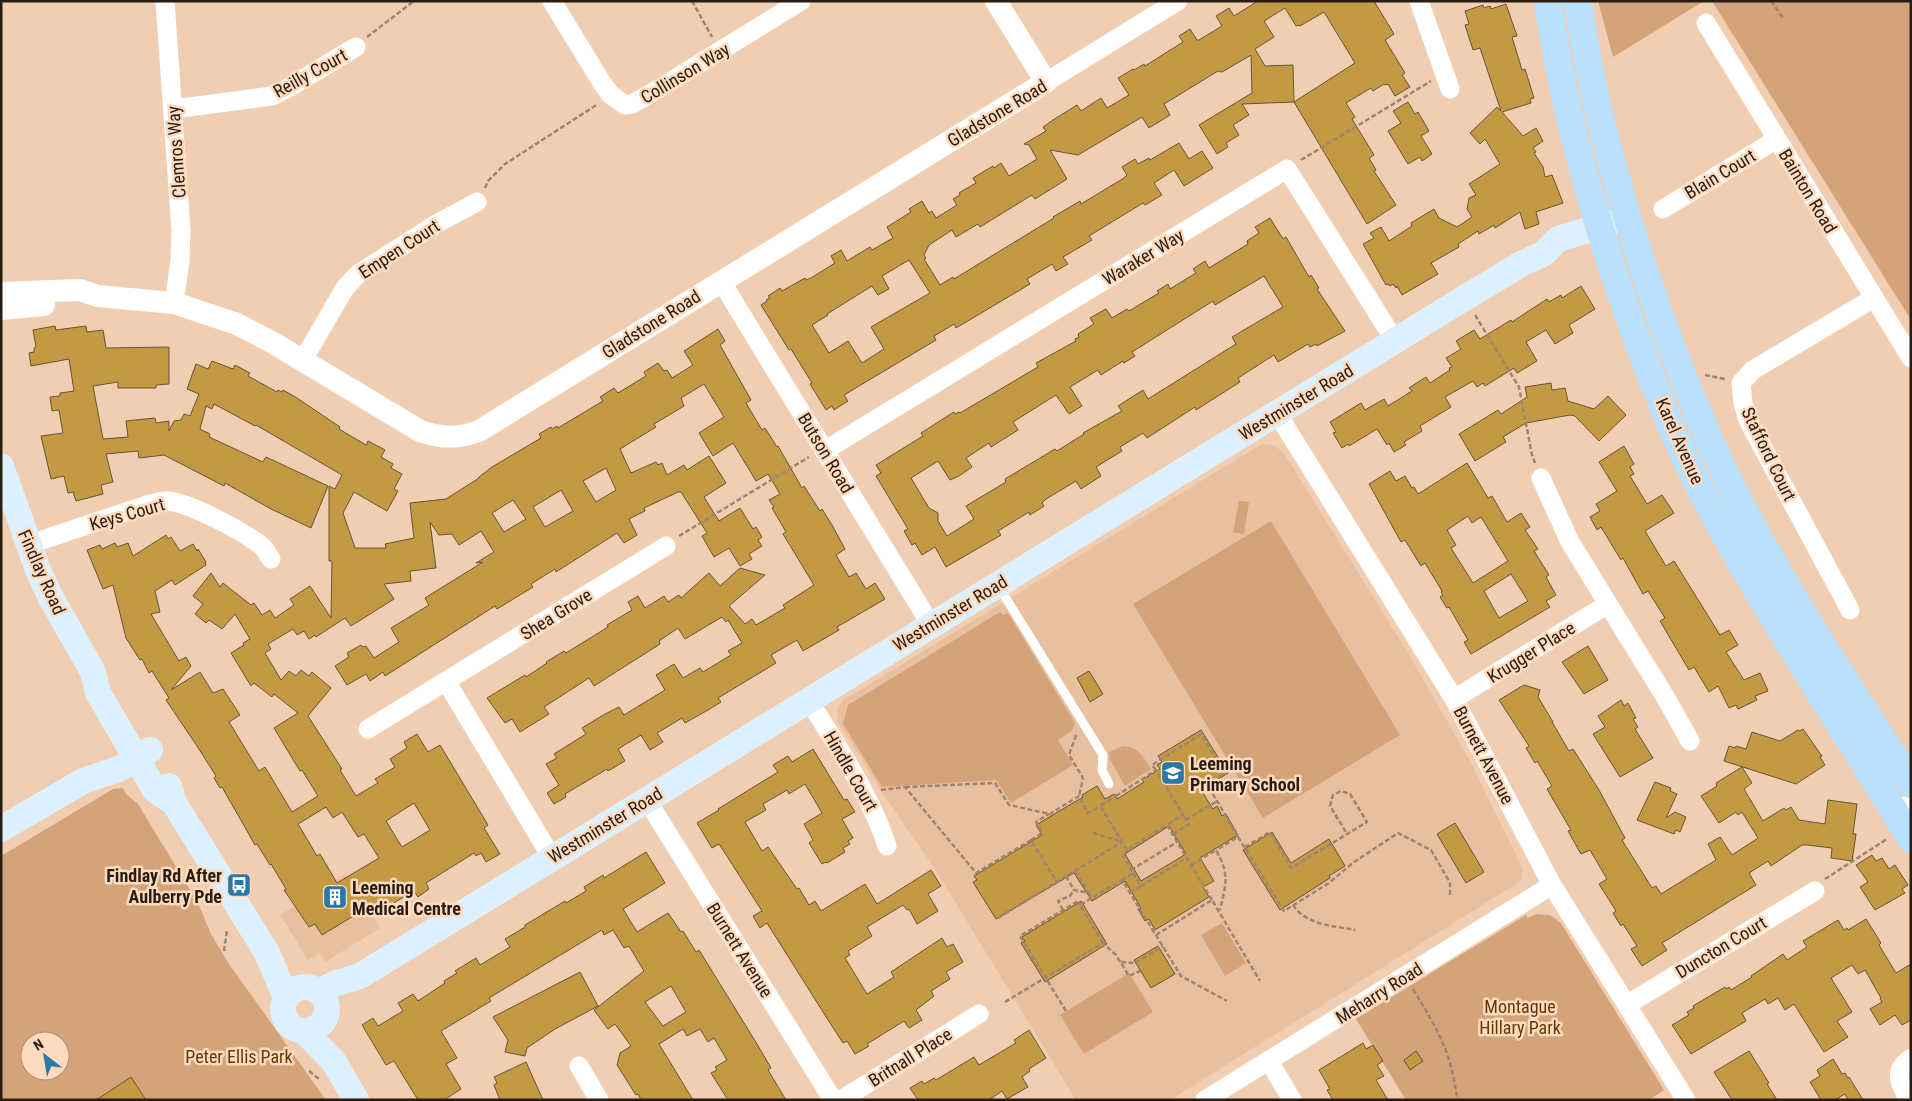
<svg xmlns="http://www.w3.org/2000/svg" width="1912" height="1101" font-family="'Roboto Condensed',sans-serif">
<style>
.built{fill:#e9c09f}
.green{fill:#d5a379;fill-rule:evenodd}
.building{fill:#c49944;stroke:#675533;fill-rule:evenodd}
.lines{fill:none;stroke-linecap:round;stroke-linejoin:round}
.path{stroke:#9f8570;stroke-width:2.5;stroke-dasharray:5 2.5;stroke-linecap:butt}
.service{stroke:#fff;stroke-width:9}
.minor{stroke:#fff;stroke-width:19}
.tertiary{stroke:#fff;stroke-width:22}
.secondary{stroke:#dcf0fe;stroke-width:26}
.primary{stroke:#b9e0fd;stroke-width:28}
.labels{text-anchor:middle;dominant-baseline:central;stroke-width:5;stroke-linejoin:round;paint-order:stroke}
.street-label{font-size:18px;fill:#291c12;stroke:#fedbbe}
.poi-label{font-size:18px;font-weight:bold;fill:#291c12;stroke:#fedbbe;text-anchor:start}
.park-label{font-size:18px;fill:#643703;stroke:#fedbbe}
</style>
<rect width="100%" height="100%" fill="#f1ceb1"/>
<path class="built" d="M1264,444L1275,446L1284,453L1408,653L1469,759L1523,869L1521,881L1170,1100H1076L935,869L887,800L838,722L837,710L842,701L1260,445Z
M346,874L380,928L325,962L320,953L308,960L280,915Z"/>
<path class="green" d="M1598,1H1704L1613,57Z
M1712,1H1911V320Z
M1239,501L1249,502L1244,534L1233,532Z
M1271,521L1400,735L1263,818L1133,604Z
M1000,612L1003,615L1008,613L1075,723L1072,731L1058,740L1073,765L1011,803L996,780L882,787L843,724L848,705Z
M1123,746C1138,747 1143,756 1151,769L1125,786L1110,760L1109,752Z
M123,788L126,794L138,804L198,903L211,934L229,964L326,1100H1V856L113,789ZM30,1041H60V1071H30Z
M1536,914L1550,915L1561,923L1664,1090L1649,1100H1406L1356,1019L1526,915L1528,918Z
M1222,923L1246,963L1225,976L1201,935Z
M1129,973L1153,1012L1084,1054L1060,1015Z"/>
<path class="building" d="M1258,1H1374L1394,34L1385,40L1405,73L1402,75L1410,87L1395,96L1388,84L1385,85L1384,84L1373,91L1371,88L1346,103L1355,117L1352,119L1374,155L1369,158L1376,170L1374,171L1396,205L1367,224L1294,102L1242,104L1249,115L1233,125L1239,135L1226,143L1228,147L1217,154L1199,125L1252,93L1251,55L1222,72L1218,71L1164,104L1170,115L1149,128L1142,117L1078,155L1050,150L1067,179L1035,199L1032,195L980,227L978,224L956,237L952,230L929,245L924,255L926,258L924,259L940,285L953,277L954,279L1054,218L1053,217L1080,201L1081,204L1124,178L1127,175L1122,167L1135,159L1138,164L1149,158L1150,160L1179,143L1189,159L1202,151L1213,168L1184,186L1174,170L1154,183L1162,195L1145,205L1143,203L1089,236L1092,240L1063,257L1068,264L1056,271L1052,264L1027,279L1030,284L956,328L954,324L934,336L936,340L844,395L848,401L834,410L832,406L826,410L810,384L812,383L791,349L789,350L761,305L767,301L766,300L770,298L768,296L780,288L782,291L805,278L806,280L811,278L835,263L831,256L841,250L847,261L870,247L872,250L893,238L887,227L911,212L909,209L922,201L929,213L932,211L936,218L957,205L953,199L960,195L959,193L976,183L973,178L993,166L994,168L1001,163L1009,176L1037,159L1029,145L1024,144L1046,131L1043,127L1053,120L1077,105L1081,111L1101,98L1107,108L1129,95L1118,78L1133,69L1134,70L1144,64L1145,66L1183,42L1179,36L1190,29L1197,40H1199L1222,26L1216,16L1229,8L1234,16ZM1285,8L1296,26L1299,25L1300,26L1324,12L1355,63L1294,102L1293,65L1265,66L1255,49L1274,37L1264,21ZM909,260L930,293L871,327L884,349L862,363L848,341L829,353L812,325L828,315L827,314L872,286L878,295L889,289L882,276Z
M1506,4L1517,36L1512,37L1522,70L1525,69L1534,98L1530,99L1531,103L1502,112L1523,136L1536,128L1543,141L1533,148L1536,152L1534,153L1543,167L1545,177L1552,175L1563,203L1536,212L1539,224L1525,229L1520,212L1495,228L1494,225L1479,234L1478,231L1458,244L1459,247L1431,263L1438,274L1402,295L1397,286L1396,288L1393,284L1390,286L1388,284L1386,285L1363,244L1374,238L1370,233L1381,227L1389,241L1412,226L1411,223L1434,209L1439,218L1457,227L1472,217L1467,209L1469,198L1476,195L1469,184L1500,164L1485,139L1480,144L1470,133L1497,107L1501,111L1480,48L1473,50L1465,25L1469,24L1465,11L1483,5L1484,8L1490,6L1491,9Z
M1408,102L1415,114L1418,112L1429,131L1421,136L1432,154L1422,161L1420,157L1408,164L1388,131L1401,123L1393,111Z
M1270,218L1283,239L1286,237L1309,277L1311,275L1319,288L1317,289L1345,331L1317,346L1316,344L1310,347L1308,344L1278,362L1274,355L1238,378L1240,382L1196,410L1195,407L1147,438L1143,433L1120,447L1122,451L1096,467L1101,476L1081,489L1076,481L1046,499L1042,503L1044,506L1030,515L1029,512L998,531L1001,535L946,567L935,547L922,555L915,543L912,545L904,531L908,529L876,476L881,473L876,465L923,436L921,433L954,412L955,414L959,412L960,413L1038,367L1036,363L1076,341L1075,339L1079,337L1078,334L1094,324L1090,318L1106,309L1112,318L1127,309L1129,311L1159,293L1157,291L1168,284L1170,289L1196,273L1193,269L1205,261L1209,268L1248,244L1247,241L1259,233L1255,227ZM1264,276L1283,307L1232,337L1236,344L1148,399L1143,390L1118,406L1122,411L1083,433L1084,434L1057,451L1055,449L1005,479L1006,482L966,506L974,519L947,536L938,521V513L929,508L911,478L938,461L950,480L959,476L972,467L966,458L989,443L991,447L1018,430L1013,422L1056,395L1069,414L1082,406L1070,387L1098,370L1101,375L1123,361L1124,363L1135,356L1132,352L1213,301L1215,305Z
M1581,286L1595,309L1569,325L1573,333L1555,344L1546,330L1526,342L1537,361L1517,373L1514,368L1485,386L1483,383L1477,387L1473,381L1445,397L1451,407L1420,426L1422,431L1404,442L1406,445L1394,452L1389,443L1387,445L1377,429L1349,446L1348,444L1342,448L1333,433L1336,432L1330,422L1361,403L1365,410L1384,399L1388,406L1412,391L1409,388L1426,377L1430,383L1450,370L1449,368L1452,367L1446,358L1461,349L1456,341L1474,330L1480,339L1511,320L1512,322L1547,299L1549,302L1561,295L1562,298Z
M55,326L56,330L86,326L87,332L103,330L106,348L169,347V384L156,385V388H118V382L93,386L103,439L128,437L126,421L155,418L156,423L169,421V431L174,421L181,420L184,414L190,416L199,394L187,389L196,364L208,369L212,361L233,369L235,365L250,373L248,376L277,392L278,390L282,392L283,390L297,398L340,427L339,429L366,445L368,441L385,450L381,457L393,464L391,468L402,474L394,489L398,491L387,511L354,492L343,513L355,548H386L385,544L414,538L410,503L446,499L479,478V477L492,467L541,438L539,434L551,427L552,429L557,426L558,428L603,401L600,397L614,388L618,393L646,376L644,372L658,363L664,371L667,370L672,378L693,365L684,351L718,329L725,341L720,345L751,400L746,403L762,430L765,428L777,447L778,446L802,488L804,486L820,511L822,509L832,525L845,549L836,555L849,577L856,573L866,589L875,583L885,599L837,627L839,630L803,651L797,640L771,655L776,663L718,698L721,702L708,710L685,723L682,718L657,733L663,742L650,750L641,735L618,749L625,761L608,771L607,769L565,794L566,797L554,804L547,793L559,785L546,764L557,758L554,754L586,734L582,728L605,714L619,707L624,715L665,690L656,675L674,664L683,678L700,668L703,672L731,655L728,651L742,643L728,620L726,622L722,617L685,639L678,628L659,641L660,644L594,686L589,678L544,707L549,714L520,732L512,719L505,723L487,698L525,675L526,677L547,663L546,662L564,651L566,653L608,627L607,625L632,610L628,602L638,596L645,608L664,596L668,602L679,595L681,598L709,573L720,586L740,568L765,575L729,606L745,624L752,619L756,625L785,608L783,605L814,585L783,534L786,532L772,508L774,507L769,500L780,494L768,474L756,481L733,443L713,456L699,433L724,417L704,384L681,398L684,406L654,424L656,427L620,449L631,473L656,462L658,465L662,463L667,475L684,465L687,470L709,456L726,483L704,497L719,521L740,508L753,529L756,527L762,537L758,540L762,546L749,554L752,559L740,566L729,548L714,557L702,536L707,533L681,492H678L644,508L645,511L629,519L637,535L624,543L617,533L556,572L555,569L531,584L533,587L497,609L495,606L385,676L383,672L370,681L366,674L347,685L335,666L349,657L347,653L361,645L363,647L366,646L374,658L399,642L391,628L429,605L425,598L483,562L476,563L494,552L481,531L459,545L452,534L439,535L430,522L436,568L410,571L411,581L384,584L394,599L351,626L345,618L316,637L315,635L309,639L304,631L297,635L293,629L268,644L271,649L265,653L281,680L289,671L296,676L301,670L309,676L312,672L331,688L308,716L342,769L340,770L356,796L378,783L375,779L395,767L390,759L407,748L404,742L417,734L428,752L440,745L488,825L484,828L500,854L486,862L481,853L476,856L474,853L426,883L429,889L418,897L414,891L375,914L370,906L322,935L315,924L309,927L284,890L286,889L271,864L270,865L257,844L255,845L222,787L220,788L214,778L216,776L199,749L166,700L169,698L152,671L149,673L142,659L140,660L126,638L113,585L103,589L87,550L100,545L102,549L115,543L117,547L128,543L133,556L166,535L168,539L171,537L180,551L193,544L197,551L198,549L206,562H205L206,565L175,585L172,580L155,591L160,612L151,614L179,661L186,657L191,666L171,690L200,672L213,693L223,689L240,715L229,722L259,771L265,767L292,812L318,796L302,770L300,771L274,728L298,713L274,694L272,697L254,683L251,686L231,653L244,645L243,643L250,639L235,614L222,629L209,620L206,623L195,614L203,604L193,596L211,573L220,587L223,583L251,605L254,603L262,615L270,610L275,618L294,605L290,599L310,586L331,618L332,561H329V486L335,489L342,475L256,425L255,426L214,404L212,409L206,406L200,429L210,434L209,437L263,462L266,457L328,486L311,528L271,509L225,483L224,486L164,455L139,458L138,451L106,454L113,482L101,485L103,494L76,501L73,492L68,493L64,476L51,479L41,436L63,433L59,410L52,411L50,397L60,396V393L74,391L69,359L31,366L29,353L34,352V348L36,347L33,330ZM606,468L616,490L596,502L583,481ZM561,490L573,511L545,527L533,507ZM513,500L526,519L504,532L492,513ZM414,803L430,830L402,847L386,821ZM326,807L333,818L342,812L358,837L364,834L379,858L337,883L320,854L317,856L298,824Z
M1551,383L1552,390L1565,388L1568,401L1594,409L1608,396L1626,415L1599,441L1575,416L1570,415L1526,423L1503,437L1506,442L1475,461L1459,434L1498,410L1501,414L1527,397L1525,387Z
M1624,446L1634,464L1630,467L1634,474L1630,476L1647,504L1662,495L1674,513L1645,531L1666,566L1674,561L1720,635L1729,630L1738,645L1726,652L1744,680L1760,673L1768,691L1755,696L1757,700L1738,709L1736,705L1729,708L1718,686L1709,692L1694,667L1689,670L1660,621L1665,618L1648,591L1643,594L1623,558L1621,560L1601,527L1597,530L1590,517L1600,511L1596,504L1617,491L1599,462Z
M1467,463L1488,498L1492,496L1507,522L1521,513L1530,527L1525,530L1538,549L1534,551L1549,575L1546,577L1556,595L1546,601L1550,607L1471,654L1464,642L1468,640L1449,607L1447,608L1440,597L1443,595L1441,592L1442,591L1425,563L1421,566L1405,540L1401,542L1369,484L1390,471L1396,481L1405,476L1412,488L1414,487L1418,494ZM1468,516L1472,523L1481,517L1508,561L1473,583L1451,548L1456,545L1447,530ZM1511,574L1528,601L1499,618L1484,591Z
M1588,646L1608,680L1584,694L1562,662Z
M1089,671L1103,694L1090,702L1077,678Z
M1524,685L1540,690L1538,697L1553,722H1552L1569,751L1573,749L1599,790L1625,838L1622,840L1652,888L1656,886L1661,894L1716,860L1708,844L1720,837L1732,855L1758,838L1742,812L1738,815L1736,812L1719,823L1701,796L1717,786L1716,783L1742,767L1752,783L1744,789L1763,821L1784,808L1786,810L1791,807L1799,820L1825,824L1828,800L1857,804L1853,834H1856L1852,861L1831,858L1832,848L1807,845H1802L1771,866L1768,861L1749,873L1756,885L1662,943L1667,950L1642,966L1631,949L1637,946L1623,924L1621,926L1613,913L1616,911L1599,884L1607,879L1590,850L1581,854L1568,831L1571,830L1547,789L1552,786L1537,761L1535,763L1526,748L1529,746L1499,700Z
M1621,700L1624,706L1628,703L1636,718L1633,719L1638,727L1635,729L1653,758L1620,777L1593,734L1605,727L1598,716Z
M1803,729L1822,756L1820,757L1825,765L1796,784L1724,761L1729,746L1735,748L1736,746L1746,749L1752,732L1780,741L1798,730L1800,731Z
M1201,730L1228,773L1201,790L1213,809L1217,806L1222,816L1226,814L1238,835L1200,858L1214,881L1203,887L1209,897L1155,930L1149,919L1145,921L1138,909L1141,908L1125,881L1092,901L1074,873L996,919L973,882L977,880L974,876L1042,835L1036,825L1083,797L1082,795L1097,786L1105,799L1114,794L1117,799L1144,782L1142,780L1160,769L1157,765L1162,762L1158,756ZM1169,826L1186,854L1141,881L1125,854Z
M813,749L844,800L847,799L855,812L842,819L853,838L848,841L850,844L843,848L845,852L827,863L826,862L822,864L809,843L813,840L804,824L822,813L805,784L789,794L787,790L763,804L766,810L745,822L762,851L768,847L797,889L799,888L809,905L815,901L821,911L865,884L877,904L931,870L941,886L928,894L938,911L917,924L909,909L907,910L903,905L867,927L872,936L848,951L850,955L845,958L867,994L894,977L891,972L942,938L947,947L953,944L963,962L946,972L950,979L931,991L934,996L916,1010L922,1020L909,1028L904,1021L867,1044L869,1046L855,1054L847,1041L843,1043L830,1023L767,923L760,928L753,916L762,911L723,850L719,844L712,848L697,823L719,810L718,809L778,772L773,765L788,756L792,762Z
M1655,782L1671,788L1670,791L1677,794L1666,818L1675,812L1686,817L1680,832L1676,830L1674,834L1637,820Z
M1455,823L1484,872L1466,883L1437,834Z
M1272,832L1291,863L1329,839L1345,866L1329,876L1330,878L1280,910L1243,850Z
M646,852L665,883L623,909L637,932L668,913L681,932L683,931L696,952L699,950L757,1044L771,1068L768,1070L786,1100H728L711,1073L717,1070L715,1067L727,1060L714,1038L708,1042L700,1029L687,1036L683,1029L659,1044L693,1100H641L638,1094L636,1095L617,1065L620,1053L631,1046L615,1024L608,1029L594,1010L644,971L629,946L624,948L613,930L604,935L602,930L489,998L491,1001L441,1031L457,1058L446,1064L461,1089L444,1100H418L394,1061L386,1065L362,1025L373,1018L378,1026L403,1011L398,1003L413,994L418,1001L445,983L444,981L457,973L455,971L476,958L480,965L510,947L505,939L525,927V925L565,901L566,903L586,891L584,887L603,875L604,878ZM671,986L686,1012L663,1026L645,1002Z
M1872,855L1876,861L1882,858L1889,869L1895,865L1908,885L1902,889L1905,893L1875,910L1860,887L1868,882L1856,865Z
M1081,901L1107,944L1045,982L1021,943L1025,941L1022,937Z
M1866,919L1881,943L1879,945L1896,973L1911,964V1020L1902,1025L1895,1015L1880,1025L1870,1009L1882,1002L1880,999L1881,998L1865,970L1858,974L1852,965L1831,978L1852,1012L1837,1021L1848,1037L1824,1052L1794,1004L1785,1010L1778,998L1768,1004L1765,999L1742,1013L1746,1021L1691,1054L1672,1025L1689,1015L1687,1012L1694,1008L1693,1006L1725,987L1726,989L1729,987L1731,990L1752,977L1751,976L1783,954L1787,960L1807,947L1803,941L1838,920L1844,930L1847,928L1848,930Z
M1158,946L1175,974L1151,988L1134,960Z
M580,972L598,1006L555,1029L527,1048L525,1056L505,1052L508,1040L493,1017Z
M1029,1030L1046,1058L1029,1069L1030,1071L1022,1077L1028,1087L1007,1099L1002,1091L989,1100H918L910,1088L922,1081L924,1084L934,1078L936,1080L974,1057L979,1065L1016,1043L1014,1040Z
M1363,1043L1366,1049L1373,1045L1383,1061L1377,1065L1384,1076L1376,1080L1388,1100H1333L1327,1090L1330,1089L1319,1070Z
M1416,1051L1423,1061L1410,1070L1404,1060Z
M1749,1051L1769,1083L1767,1084L1777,1100H1732L1714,1072Z
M1833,1059L1842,1074L1845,1073L1848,1078L1849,1077L1863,1100H1848L1845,1094L1835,1100H1821L1810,1082L1820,1076L1817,1070Z
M526,1062L543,1100H500L494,1085L497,1083L494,1077Z
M131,1077L146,1100H96L113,1089Z"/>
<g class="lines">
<path class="path" d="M692,1L712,37
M1771,1L1784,19
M367,37L414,1
M1301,160L1431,81
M485,188L488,181L505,164L598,104
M1475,315L1519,387L1532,455L1535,463
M1705,375L1725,379
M679,536L809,457
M1076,735L1069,755L1083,778L1079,796
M1156,770L1152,765L1201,734L1225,773L1207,784L1238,837L1216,850
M905,787L995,783L1009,805L1050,814L1079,796L1088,813L1100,806
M881,790L905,787L976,873L1031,840L1057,882
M1115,794L1116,796L1100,806L1127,850L1167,825L1212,900
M1116,796L1156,770L1183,815L1167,825
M1186,820L1217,801
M1093,833L1122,842
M1173,834L1189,824L1183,815
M1238,837L1284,911L1329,883L1354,862L1398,833L1431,850L1450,883V895
M1031,840L1042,833L1036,822L1049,814
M1245,847L1270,832L1291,868L1367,822L1350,794L1341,791L1333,795L1330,806L1347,834
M1191,865L1216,850C1230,875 1226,884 1220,910
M1131,870L1177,842
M1075,871L1089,893
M1133,873L1141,886L1187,858
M1066,876L1074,890L1089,893L1091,898
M1825,879L1887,839
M1122,880L1133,873L1123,856L1127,850
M1130,892L1141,886
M1293,905C1306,925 1334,926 1355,930
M1063,910L1058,901L1070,896L1074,890
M998,918L1122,842
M1156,935L1212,900L1260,981
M1103,943L1080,905L1122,880L1181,976L1227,1001
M224,951L227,930
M1121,962L1135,963L1163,946
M1413,989C1437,1029 1452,1052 1457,1100
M1005,1002L1103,943L1116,955L1129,976L1140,971
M1066,1011L1020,936L1078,901L1080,905
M309,1071L319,1079"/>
<path class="service" d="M999,587L1103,755L1102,770L1109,784"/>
<path class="minor" d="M165,1L181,231L180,261L174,303
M552,1L602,83L611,95L625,105L632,104L650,94L801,1
M1419,1L1450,89
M1706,23L1911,358
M1046,82L1178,1
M174,109L272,96L288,88L356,47
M1663,209L1777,139
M721,281L931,625
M303,360L345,288L358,274L438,223L477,202
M1277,413L1454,699L1552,885L1686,1100
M824,451L1287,169L1395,341
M1541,478L1570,542L1667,700L1690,741
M27,545L150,504C156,503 163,500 169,501C192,504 240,530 259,544C265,548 267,553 271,559
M1850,610L1748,420L1743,403L1741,383L1753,370L1874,298
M446,681L552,858
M1454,699L1608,604
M809,700C837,747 870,793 887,846
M368,729L666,546
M647,800L833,1100
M1895,813L1911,803
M1628,1004L1815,891
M1269,1061L1292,1100
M579,1066L599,1100
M841,1100L979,1014
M1205,1100L1552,885
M1909,1100C1900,1084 1892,1071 1911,1058"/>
<path class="tertiary" d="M1,293L80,290L98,296L174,303L237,324L270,341L420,431C441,438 457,439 479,431L1046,82L996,1
M1,309L44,305"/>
<path class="secondary" d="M1,466L38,570L51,598L93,672L98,693L155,790L174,803
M169,786L174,803L267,953L286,998
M1,829L83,781L119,769L150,750
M283 1009a22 22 0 1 1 44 0a22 22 0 1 1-44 0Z
M319,992L334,984L360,976L1463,299L1521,264L1543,254L1558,239L1621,220
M304,1031L334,1062L356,1100"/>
<path class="primary" d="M1548,1C1563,113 1595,222 1633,328C1652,381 1673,435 1699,486C1762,608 1840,721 1911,839
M1578,1C1591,97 1617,190 1648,281C1670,345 1694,408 1723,469C1776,579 1846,681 1911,784"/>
</g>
<defs>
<symbol id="school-square" viewBox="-11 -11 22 22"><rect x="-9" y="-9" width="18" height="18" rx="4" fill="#2a77aa" stroke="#fedbbe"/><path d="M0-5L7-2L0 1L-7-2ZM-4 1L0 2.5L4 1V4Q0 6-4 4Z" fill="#fff"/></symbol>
<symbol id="bus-square" viewBox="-11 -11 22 22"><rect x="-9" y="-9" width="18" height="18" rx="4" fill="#2a77aa" stroke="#fedbbe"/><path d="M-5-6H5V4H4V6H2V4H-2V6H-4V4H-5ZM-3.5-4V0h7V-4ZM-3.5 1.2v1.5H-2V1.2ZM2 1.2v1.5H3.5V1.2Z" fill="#fff"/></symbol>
<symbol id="building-square" viewBox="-11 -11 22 22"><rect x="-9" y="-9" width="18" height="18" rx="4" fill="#2a77aa" stroke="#fedbbe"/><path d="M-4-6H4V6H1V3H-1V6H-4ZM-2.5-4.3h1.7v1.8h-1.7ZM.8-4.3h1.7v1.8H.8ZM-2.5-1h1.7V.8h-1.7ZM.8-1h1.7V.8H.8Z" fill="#fff"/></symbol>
</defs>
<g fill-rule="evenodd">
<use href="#school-square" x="1159" y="759" width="28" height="28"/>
<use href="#bus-square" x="225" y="871" width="28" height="28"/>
<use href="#building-square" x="321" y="883" width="28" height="28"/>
</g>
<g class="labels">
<g class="street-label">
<text transform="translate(310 73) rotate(-29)">Reilly Court</text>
<text transform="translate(685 73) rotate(-31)">Collinson Way</text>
<text transform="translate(997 113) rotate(-31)">Gladstone Road</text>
<text transform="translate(176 152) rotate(-94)">Clemros Way</text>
<text transform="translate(1720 174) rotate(-31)">Blain Court</text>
<text transform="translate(1808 191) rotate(59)">Bainton Road</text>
<text transform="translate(399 249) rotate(-33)">Empen Court</text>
<text transform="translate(1143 257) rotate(-31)">Waraker Way</text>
<text transform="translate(651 324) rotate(-32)">Gladstone Road</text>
<text transform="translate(1296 402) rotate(-31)">Westminster Road</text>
<text transform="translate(1680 441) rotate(66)">Karel Avenue</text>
<text transform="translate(826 453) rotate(59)">Butson Road</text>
<text transform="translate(1769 454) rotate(64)">Stafford Court</text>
<text transform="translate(127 514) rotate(-16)">Keys Court</text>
<text transform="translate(42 572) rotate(66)">Findlay Road</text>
<text transform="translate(950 613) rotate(-31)">Westminster Road</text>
<text transform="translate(556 614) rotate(-32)">Shea Grove</text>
<text transform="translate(1531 652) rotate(-32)">Krugger Place</text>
<text transform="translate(1484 755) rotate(62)">Burnett Avenue</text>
<text transform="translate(851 771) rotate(60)">Hindle Court</text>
<text transform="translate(605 825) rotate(-31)">Westminster Road</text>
<text transform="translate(1721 947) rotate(-31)">Duncton Court</text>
<text transform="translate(740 950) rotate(58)">Burnett Avenue</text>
<text transform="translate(1379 993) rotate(-32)">Meharry Road</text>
<text transform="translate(910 1057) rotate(-32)">Britnall Place</text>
</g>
<g class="poi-label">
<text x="1190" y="763">Leeming<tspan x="1190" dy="21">Primary School</tspan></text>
<text x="222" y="875" text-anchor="end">Findlay Rd After<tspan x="222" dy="21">Aulberry Pde</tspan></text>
<text x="352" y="887">Leeming<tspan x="352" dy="21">Medical Centre</tspan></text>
</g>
<g class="park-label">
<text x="1520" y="1006">Montague<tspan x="1520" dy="21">Hillary Park</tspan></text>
<text x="239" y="1056">Peter Ellis Park</text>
</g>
</g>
<rect width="1912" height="1101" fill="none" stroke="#291c12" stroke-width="5"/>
<g transform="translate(45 1056) rotate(329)"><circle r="24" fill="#fedbbe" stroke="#a98f79"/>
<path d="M0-4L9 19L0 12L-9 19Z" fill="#2a77aa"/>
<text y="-8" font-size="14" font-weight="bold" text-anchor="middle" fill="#291c12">N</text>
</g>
</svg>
